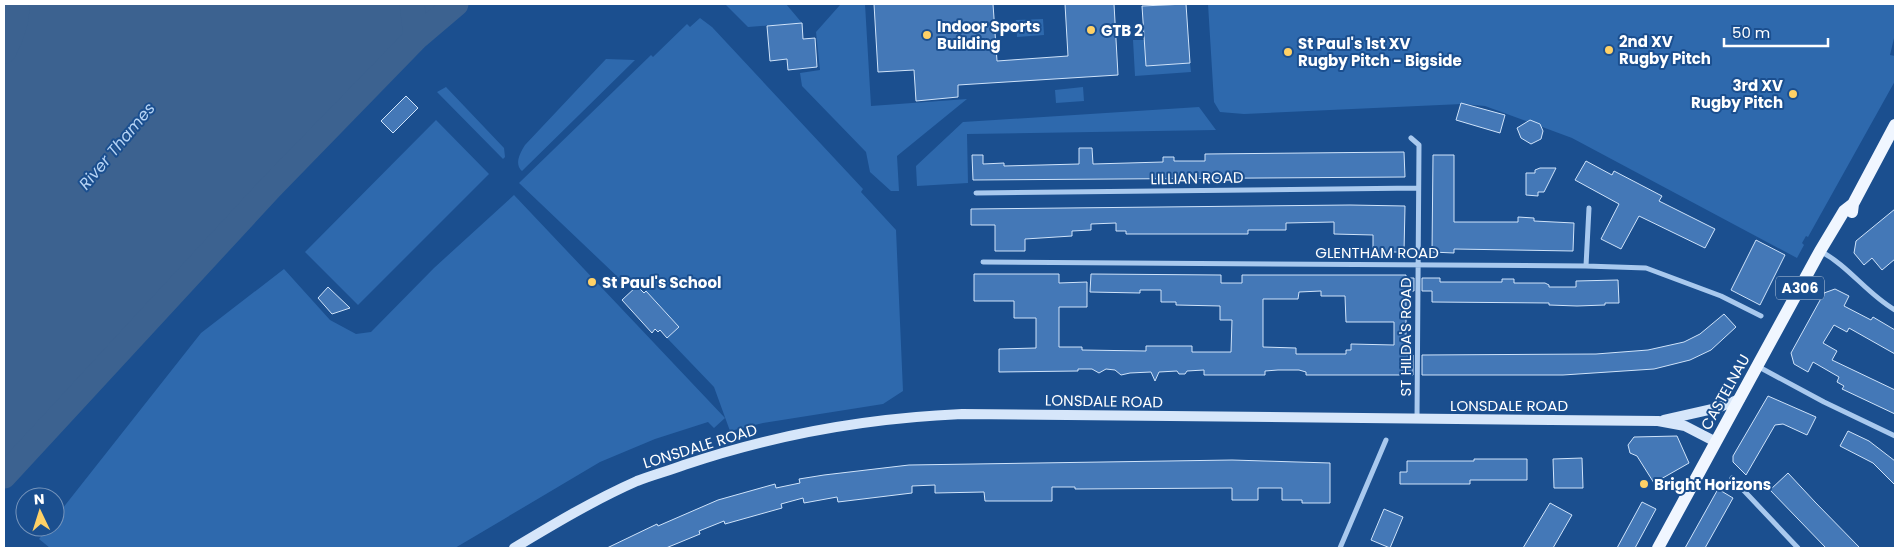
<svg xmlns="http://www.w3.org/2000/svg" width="1899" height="552" font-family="Poppins,sans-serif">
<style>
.green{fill:#2e69ad}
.water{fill:#3c6290;stroke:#9cc4f0}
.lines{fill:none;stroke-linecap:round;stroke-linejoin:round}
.river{stroke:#3c6290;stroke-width:25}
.building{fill:#4478b7;stroke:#cfe3fa;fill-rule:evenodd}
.street{stroke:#a9c9ee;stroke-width:5}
.secondary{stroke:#d6e6fa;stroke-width:10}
.primary{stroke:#f0f6ff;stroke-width:12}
.poi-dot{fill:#ffd166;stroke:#1b4f8f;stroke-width:2}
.labels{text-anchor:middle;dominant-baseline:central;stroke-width:4;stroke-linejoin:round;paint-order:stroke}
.shield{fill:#1b4f8f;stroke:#bbcadd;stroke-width:1}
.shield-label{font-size:14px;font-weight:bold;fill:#fff}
.poi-label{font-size:15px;font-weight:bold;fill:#fff;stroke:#1b4f8f;text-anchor:start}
.street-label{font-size:15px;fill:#fff;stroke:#1b4f8f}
.water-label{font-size:16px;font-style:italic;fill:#b5d3f5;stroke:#1b4f8f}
</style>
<rect width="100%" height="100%" fill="#1b4f8f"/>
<path class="green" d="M4,4L15,5C21,19 11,38 4,51Z
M725,4H786L802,23L748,27Z
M865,4L871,106L967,99L897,156L899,191H891L870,172L866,152L802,86L800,73L820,70L816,32L840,5Z
M1208,4H1895V34L1890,55L1895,56V81L1808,237L1806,236L1802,243L1804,245L1797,258L1572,138L1485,106L1462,104L1244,114L1220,112L1214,102Z
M700,18L712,27L863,189L861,192L896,230L903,391L883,404L763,423L730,431L714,387L667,338L679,327L636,280L632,283L626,277L622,281L519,183L651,55L653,57L687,24L690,27Z
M1043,19L1044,35L1017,37L1016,20Z
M1133,40H1145L1147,66L1190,63L1191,72L1135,76Z
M606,59L635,60L522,171C514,164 520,153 525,145Z
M446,87L504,148L505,157L503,159L437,92Z
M1083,87L1084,101L1056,103L1055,90Z
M1199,107L1216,130L967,134L968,183L917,186L916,166L963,122Z
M436,120L489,174L358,305L305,252Z
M514,195L725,418L714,428L708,422L655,439L600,462L455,548H50L39,539L48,527H55V518L201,333L284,269L330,320L356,334L371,332L434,268Z"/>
<path class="water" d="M13,4H456L416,38L355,99L4,476V51C11,38 16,25 17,10Z"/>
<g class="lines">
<path class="river" d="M415,31L416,38L456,4
M4,51C11,38 16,25 17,10L13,4
M4,476L271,187L416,38L412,4"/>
</g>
<path class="building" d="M874,4H993L997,61L1068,56L1065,4H1114L1118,75L958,85V97L916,101L914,70L878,72Z
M1186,4L1190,63L1146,66L1142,6Z
M802,23L803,39L815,38L817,67L788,70L787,59L770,61L767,26Z
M406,96L418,108L393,133L381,121Z
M1461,103L1505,115L1500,133L1456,120Z
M1530,120L1540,124L1543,131L1541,139L1531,144L1521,138L1517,128Z
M1079,148H1092L1093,164L1163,162V157H1174V161H1205V154L1404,152L1405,177L973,180L972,155H983V164L1004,163V166L1079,164Z
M1433,155H1454V222H1518V217L1534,218V221L1574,223L1573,251L1454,249V253L1432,252Z
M1586,161L1612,175L1614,171L1662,196L1659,201L1715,229L1705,248L1639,216L1621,249L1601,239L1619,204L1575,180Z
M1540,168H1556L1544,192H1538V196L1526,195V173H1535V170Z
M1350,205L1405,206L1404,252H1373V235L1334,234V222L1286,223V230H1248V234H1126V231H1116V223L1091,224V230L1072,231V236L1025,239V251H995V225H971V209Z
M1895,209V259L1882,270L1872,258L1864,265L1854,253L1856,241Z
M1756,240L1785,255L1760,305L1731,290Z
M974,274H1059V283L1087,282V307H1059V347H1082V350L1146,351V346H1192V352H1231L1232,320H1220V306L1176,305V302H1161V290H1140V293L1090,292L1091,274L1221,275V283H1242V275H1406V278H1414V291H1406V355H1413V375H1306V372L1299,370H1278L1265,371V375H1204V370L1187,371L1185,374H1179L1177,371L1159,372L1155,381L1151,372L1130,373L1121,375L1115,370L1106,369L1099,373L1092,369H1078V371L999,372V349L1036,348V318H1014V301H974ZM1321,291V296H1345L1346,322H1394V345L1351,344V350H1346V354H1296V348L1263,347V299H1298L1299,292Z
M1422,278H1440V282H1502V279H1514V283H1545L1549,285V287H1576V281L1618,280L1619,303H1605V305L1577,306L1549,305V303L1432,302V291H1422Z
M637,286L644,293L646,291L679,327L667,338L660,330L658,332L655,329L652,333L622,300Z
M328,287L350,308L332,314L318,298Z
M1835,289L1849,296L1844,306L1871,320L1873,317L1895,330V354L1849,328L1847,332L1834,325L1823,343L1837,351L1832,360L1895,390V414L1842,389L1844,386L1837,382L1839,377L1813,362L1808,372L1794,364L1791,353L1824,293Z
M1724,314L1736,327L1711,350L1690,360L1654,369L1563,375H1422V355L1596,354L1648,350L1684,342L1700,334Z
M1768,396L1816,417L1807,435L1783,424L1775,425L1746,475L1733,462V456Z
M1848,431L1869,441L1895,461V485L1873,463L1840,446Z
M1677,436L1689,463L1654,483L1637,456L1630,453L1628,445L1634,437Z
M1582,458L1583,488H1554L1553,459Z
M1474,459H1527V480H1470V484H1400V472H1407V461H1474Z
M1232,460L1330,463V503H1302V500H1282V488H1258V500H1232V488L1075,489V487H1052V501H985L984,492L935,493V485L912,486V493L838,502L837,497L804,503L803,498L781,504L782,508L725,524L724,521L699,531L700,534L666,548H607L657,524L658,526L718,500L775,484L776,488L800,483L799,479L824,475L909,465Z
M1788,473L1815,502L1860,548H1826L1770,490Z
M1718,489L1733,498L1705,548H1685Z
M1642,502L1656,509L1635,548H1617Z
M1550,503L1572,515L1553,548H1523Z
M1384,509L1403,517L1390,548L1371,540Z"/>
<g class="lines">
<path class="street" d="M1411,138L1419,145L1417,419
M976,193L1418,188
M1820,251C1849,266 1867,294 1895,310
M983,262L1586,266L1646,268L1721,296L1761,316
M1586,266L1589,208
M1759,367L1824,402L1895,436
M1732,478L1798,548
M1340,548L1386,440"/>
<path class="secondary" d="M1664,420L1717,408L1740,399
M514,548C554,524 594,500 637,481C652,475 668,471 684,465C773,435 868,418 962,414L1658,421L1685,426L1716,442"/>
<path class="primary" d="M1852,212L1853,204L1895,125
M1658,548L1820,251L1844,211L1853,204"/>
</g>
<g class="poi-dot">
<circle cx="1091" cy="30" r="5"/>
<circle cx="927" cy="35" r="5"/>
<circle cx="1609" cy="50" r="5"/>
<circle cx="1288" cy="52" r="5"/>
<circle cx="1793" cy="94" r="5"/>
<circle cx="592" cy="282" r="5"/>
<circle cx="1644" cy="484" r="5"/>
</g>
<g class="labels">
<rect class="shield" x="1776" y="276.5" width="48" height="23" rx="4"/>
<g class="shield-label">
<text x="1800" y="288">A306</text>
</g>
<g class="poi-label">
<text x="937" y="26">Indoor Sports<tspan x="937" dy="17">Building</tspan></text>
<text x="1101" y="30">GTB 2</text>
<text x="1619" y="41">2nd XV<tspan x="1619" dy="17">Rugby Pitch</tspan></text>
<text x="1298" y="43">St Paul's 1st XV<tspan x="1298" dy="17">Rugby Pitch - Bigside</tspan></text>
<text x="1783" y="85" text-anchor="end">3rd XV<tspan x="1783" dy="17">Rugby Pitch</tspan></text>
<text x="602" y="282">St Paul's School</text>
<text x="1654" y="484">Bright Horizons</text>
</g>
<g class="street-label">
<text transform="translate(1197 178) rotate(-1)">LILLIAN ROAD</text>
<text x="1377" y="252">GLENTHAM ROAD</text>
<text transform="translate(1405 337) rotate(-90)">ST HILDA'S ROAD</text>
<text transform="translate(1725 392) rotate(-61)">CASTELNAU</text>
<text transform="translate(1104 401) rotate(1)">LONSDALE ROAD</text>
<text x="1509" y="405">LONSDALE ROAD</text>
<text transform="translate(700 446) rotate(-17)">LONSDALE ROAD</text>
</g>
<g class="water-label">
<text transform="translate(117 146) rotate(-50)">River Thames</text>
</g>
</g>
<rect width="1899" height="552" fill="none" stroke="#ffffff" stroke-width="10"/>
<g transform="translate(40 512) rotate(356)"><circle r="24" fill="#1b4f8f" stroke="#7695bc"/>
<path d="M0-4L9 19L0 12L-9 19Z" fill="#ffd166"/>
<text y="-8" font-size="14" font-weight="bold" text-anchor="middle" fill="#ffffff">N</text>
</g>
<path d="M1724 38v8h104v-8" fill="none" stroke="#ffffff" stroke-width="2.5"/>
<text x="1732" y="38" font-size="15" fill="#ffffff" stroke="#1b4f8f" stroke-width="4" paint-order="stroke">50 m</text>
</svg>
